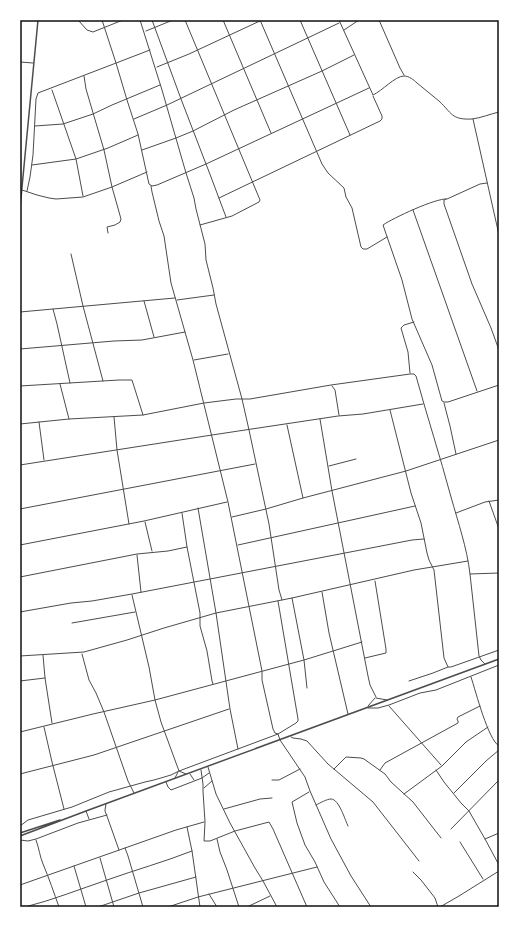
<svg xmlns="http://www.w3.org/2000/svg" width="519" height="927" font-family="Cabin,sans-serif">
<style>
.lines{fill:none;stroke-linecap:round;stroke-linejoin:round}
.minor{stroke:#4c4c4c;stroke-width:1}
.tertiary{stroke:#4c4c4c;stroke-width:1.5}
.neatline{fill:none;stroke:#111;stroke-width:1.5}
</style>
<rect width="100%" height="100%" fill="#fff"/>
<g class="lines">
<path class="minor" d="M78,20L87,30L93,32L123,20
M102,20L116,63L127,100L138,134L149,184L152,186L157,185L206,164L369,88
M140,20L162,90L186,173L194,198L196,209L205,244L206,260L213,288L216,304L242,399L249,430L269,524L279,590L282,600
M152,20L181,99L211,177L226,217
M185,20L260,200L259,202L232,216L200,225
M223,20L271,133
M260,20L322,164L328,173L344,188L346,197L352,208L361,247L363,249H367L387,237
M300,20L350,135
M339,20L373,95C382,91 395,76 404,76C409,76 414,80 417,83C424,89 432,95 439,101C452,113 451,120 472,119C481,118 490,114 499,112
M379,20L400,68L404,75
M344,30L359,20
M146,31L173,20
M20,62L33,63
M157,67L189,54L262,20
M84,76L86,89L104,150L112,187L121,219L120,222L115,225L107,227L108,233
M52,90L76,159L83,196
M134,119L167,105L339,23
M473,119L499,235
M35,126L63,124L93,114L112,105L160,85
M142,150L176,138L193,131L234,110L322,71L354,55
M32,165L76,159L108,148L138,135
M487,183L480,184L447,199C436,198 393,218 383,225L402,280L412,319L432,365L442,401L444,402H448L499,385
M151,186L152,192L159,221L164,236L171,283L193,360L228,502L262,671V680L273,729L275,733L278,734L280,740L305,777L310,791L331,839L351,876L371,907
M22,190L37,195L49,198L56,199L83,197L112,187L147,172
M27,191L30,177L33,155L36,99L38,93L150,50
M219,198L380,121L382,119V116L373,96
M446,199L444,200V204L472,284L491,328L499,350
M413,210L477,391
M71,254L83,306L103,381
M177,300L214,295
M144,301L154,337
M53,309L57,324L70,383
M20,312L53,309L175,298
M20,349L114,341L142,340L185,332
M194,360L228,354
M410,373L408,352L401,328L404,325L414,322
M60,384L69,419
M20,386L119,380H132L143,415
M332,386L335,390L339,415
M444,403L450,426L456,454
M390,410L411,493L421,523L427,553L429,560L434,570L444,658L448,667H451L499,650
M114,417L117,450L129,524
M320,419L332,491L368,676L370,685L376,697
M39,422L44,460
M20,424L69,419L143,415L204,403L236,399H250L331,385L410,374H414L416,376C427,416 440,456 451,497C458,522 467,548 470,574L479,656L481,660L485,664
M287,425L303,498
M20,465L212,435L338,416L363,414L423,404
M329,466L356,459
M489,501L499,529
M198,508L216,613L230,709L238,749
M20,509L255,464
M182,513L187,547L200,613V626L207,651L212,681L213,684
M456,513L485,502L499,500
M232,517L266,509L303,498L406,471L499,440
M145,522L152,551
M20,545L144,521L227,502
M238,545L415,506
M137,555L141,592
M470,574L499,573
M20,577L137,554L168,551L187,547
M322,592L329,633L348,714
M132,595L149,667L155,700L161,722L179,771L186,774
M292,598L304,660L307,688
M20,612L71,603L92,601L132,594L345,553L412,540L424,539
M72,623L135,612
M82,654L89,680L96,693L104,712L128,781L134,793
M43,655L45,678L52,723
M20,656L84,652L127,640L164,628L216,613L292,598L414,570L468,561
M365,658L386,653V649L375,581
M471,677C476,692 488,740 499,746
M20,681L45,678
M409,681L433,673L448,667
M376,698L387,700
M368,706L375,698
M389,706L441,765
M368,708H378L389,705L420,693L436,690L499,665
M44,727L52,762L64,809
M20,732L93,714L155,700L304,660L362,642
M291,737L293,738L301,739L307,741L328,764L373,802L419,861
M208,767L216,794L230,823L255,868L263,881L277,907
M334,769L346,757L361,758L364,759L385,774L391,782L413,802L441,838
M201,770L203,784V791L205,822L204,841H210L235,831L269,822L273,829L307,907
M380,770L385,763L458,723V721L457,719L458,717L480,706
M436,770L444,782L461,803L469,811L485,839L499,865
M20,774L94,755L229,709
M190,774L194,780
M175,778L178,772
M272,780H279L300,769
M166,782L168,787L171,790L202,778L209,773
M204,788L212,781
M309,792L292,802L297,823L305,845L315,862L324,882L340,907
M454,793L486,761L499,750
M404,794L442,766L466,742L488,727
M106,804L105,810V811L108,819L119,850
M316,805C320,803 327,799 331,799C339,799 345,820 348,826
M224,809L260,799L272,798
M86,811L89,819
M20,826L28,820L72,807L109,792L145,782L154,780L171,775L179,771L278,734L296,723L298,721V719L278,601
M187,827L192,851L200,907
M451,829L499,780
M217,839L220,852L227,870L239,907
M485,839L499,833
M20,840L28,841L36,839L78,823L107,815
M36,840C39,848 40,857 43,864C49,878 54,893 59,907
M460,842L483,879
M125,848L128,856L143,907
M100,858L114,907
M74,866L86,907
M413,872L421,880L435,898L438,907
M20,885L176,830L204,822
M209,894L217,907
M25,907C53,900 80,889 107,880C135,870 164,862 192,851
M98,907L139,893L196,877
M168,907L198,897L317,867
M247,907L270,896
M440,907L459,896L499,871
M496,907L499,905"/>
<path class="tertiary" d="M20,208L38,20
M20,833L60,820
M20,836L86,811L499,659"/>
</g>
<rect width="519" height="927" fill="none" stroke="#ffffff" stroke-width="42"/>
<rect x="21" y="21" width="477" height="885" class="neatline"/>
</svg>
